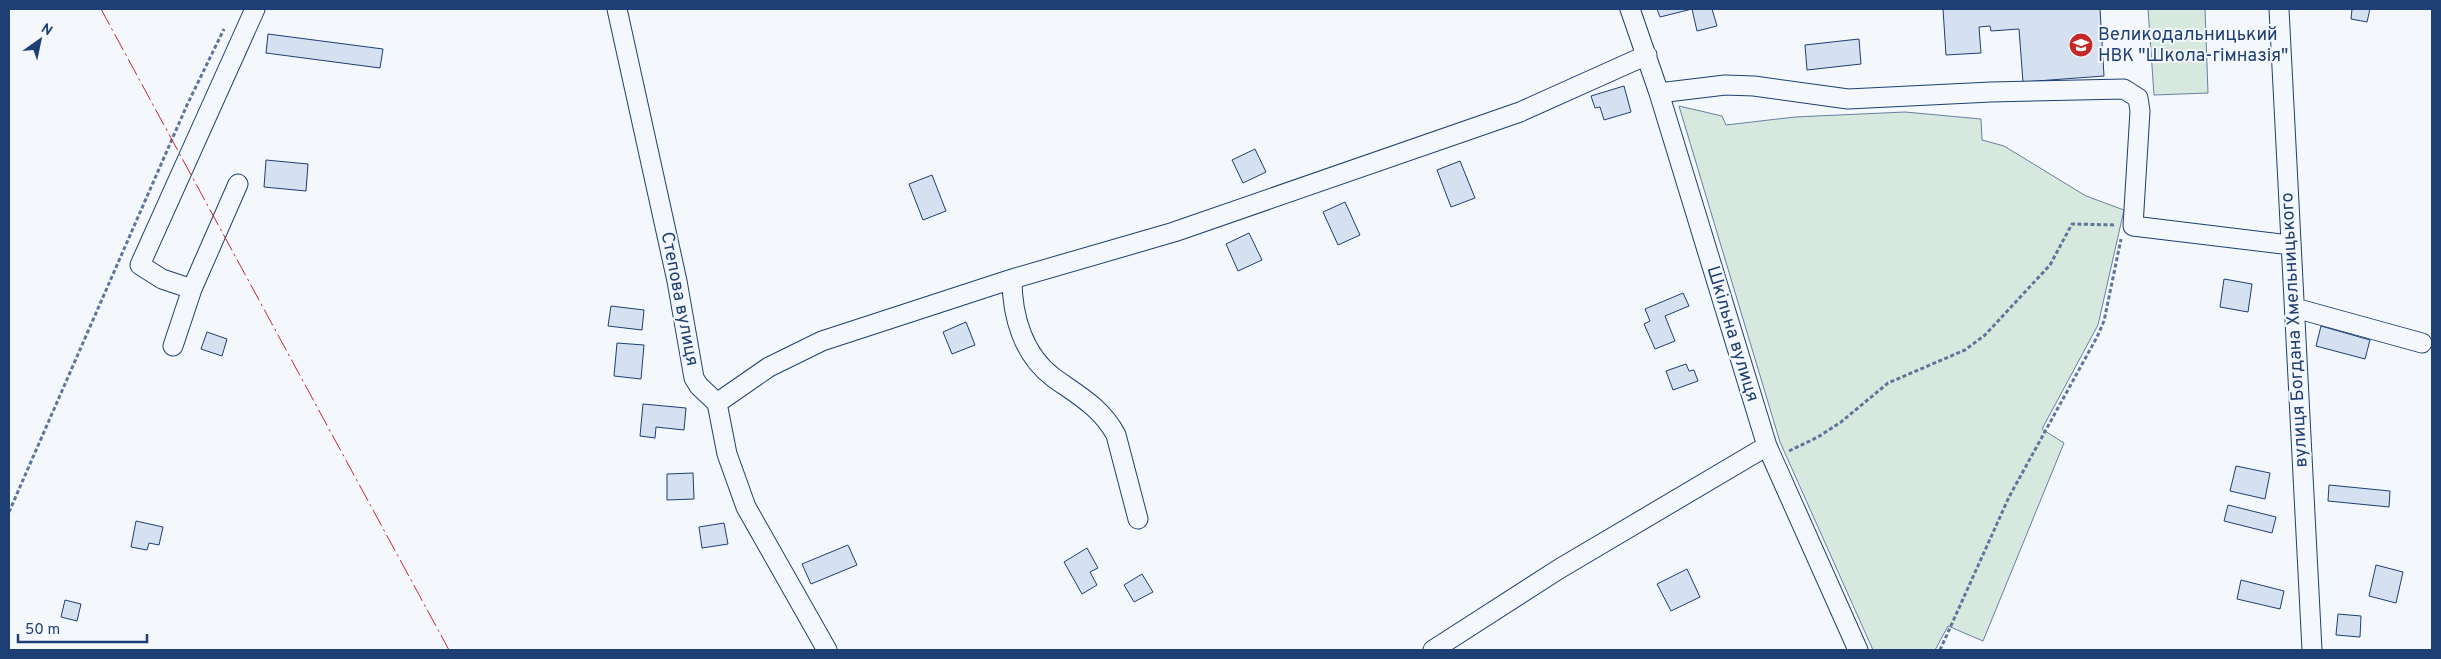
<svg xmlns="http://www.w3.org/2000/svg" width="2441" height="659" font-family="Overpass,sans-serif">
<style>
.green{fill:#d7e8df;stroke:#687fa3}
.building{fill:#d5e0f0;stroke:#1d3f73}
.lines{fill:none;stroke-linecap:round;stroke-linejoin:round}
.minor-casing{stroke:#1d3f73;stroke-width:21}
.path{stroke:#5e769c;stroke-width:3;stroke-dasharray:4 2.5;stroke-linecap:butt}
.minor{stroke:#f4f7fb;stroke-width:19}
.power{stroke:#c62828;stroke-width:1;stroke-dasharray:18 4 2.5 4;stroke-linecap:butt}
.labels{text-anchor:middle;dominant-baseline:central;stroke-width:4;stroke-linejoin:round;paint-order:stroke}
.poi-label{font-size:18px;fill:#1d3f73;stroke:#f4f7fb;text-anchor:start}
.street-label{font-size:18px;fill:#1d3f73;stroke:#f4f7fb}
</style>
<rect width="100%" height="100%" fill="#f4f7fb"/>
<path class="green" d="M2148,9H2205L2208,93L2154,95Z
M1679,106L1722,116L1726,125L1795,117L1905,112L1981,119L1982,140L2004,146L2086,196L2124,210L2098,325L2042,429L2064,443L1983,641L1948,626L1935,650H1873L1780,442Z"/>
<path class="building" d="M1657,9H1712L1717,26L1697,31L1692,9L1660,17Z
M1943,9H2100L2104,76L2023,82L2019,29L1991,31L1990,26L1979,27L1981,53L1946,55Z
M2352,9H2370L2367,22L2351,19Z
M268,34L383,49L380,68L266,53Z
M1859,39L1861,64L1807,70L1805,45Z
M1624,86L1631,112L1604,120L1600,107L1595,108L1591,96Z
M1255,149L1266,172L1243,183L1232,160Z
M266,160L308,164L306,191L264,187Z
M1460,161L1475,198L1451,207L1437,170Z
M932,175L946,211L923,220L909,184Z
M1345,202L1360,235L1338,245L1323,212Z
M1249,233L1262,260L1238,271L1226,244Z
M2224,279L2252,284L2248,312L2220,307Z
M1683,293L1689,306L1665,316L1675,341L1655,349L1644,324L1650,321L1645,309Z
M611,306L644,310L642,330L608,326Z
M966,322L975,345L952,354L943,332Z
M2321,326L2370,340L2365,359L2316,346Z
M207,332L227,339L222,356L201,349Z
M617,343L644,345L641,379L614,376Z
M1686,364L1689,371L1694,370L1698,381L1673,390L1666,371Z
M643,404L686,408L684,430L656,427L655,438L640,436Z
M2236,466L2270,473L2265,499L2230,491Z
M693,473L694,499L667,500V474Z
M2329,485L2390,491L2389,507L2328,501Z
M2228,505L2276,517L2272,533L2224,521Z
M136,521L163,527L159,545L149,543L147,550L131,547Z
M724,523L728,544L702,548L699,527Z
M848,545L857,565L811,584L802,564Z
M1087,548L1098,568L1090,572L1097,585L1082,594L1064,562Z
M2376,565L2403,572L2396,603L2369,596Z
M1687,569L1700,597L1671,611L1657,584Z
M1142,574L1153,592L1134,602L1124,585Z
M2241,580L2284,591L2280,609L2237,599Z
M65,600L81,604L77,621L61,617Z
M2338,614L2361,616L2360,637L2336,635Z"/>
<g class="lines">
<defs>
<path id="minor" d="M617,9L677,281L694,378L699,386L717,403L727,454L746,507L827,650
M1630,9L1659,93L1767,446L1858,650
M2279,9L2312,650
M1659,93L1725,85L1754,86L1848,99L1991,92L2124,89L2138,98L2140,111L2133,226L2290,245
M1012,279C1012,316 1023,355 1054,378C1078,395 1102,408 1116,435L1138,519
M192,289L162,279L140,265L255,9
M2295,308L2422,343
M173,346L192,289L238,184
M717,403L769,367L822,341L1012,279L1174,232L1520,112L1647,55
M1433,650L1559,569L1767,446"/>
</defs>
<use href="#minor" class="minor-casing"/>
<path class="path" d="M1789,451L1818,437L1841,422L1888,383L1965,350L1985,335L2050,265L2072,224L2116,225
M9,512L187,105L224,29
M1940,650L2009,497L2097,337L2104,321L2121,239"/>
<use href="#minor" class="minor"/>
<path class="power" d="M101,9L449,650"/>
</g>
<defs>
<symbol id="school-disc" viewBox="-11 -11 22 22"><circle r="9.5" fill="#c62828" stroke="#f4f7fb"/><path d="M0-5L7-2L0 1L-7-2ZM-4 1L0 2.5L4 1V4Q0 6-4 4Z" fill="#fff"/></symbol>
</defs>
<g fill-rule="evenodd">
<use href="#school-disc" x="2067" y="31" width="28" height="28"/>
</g>
<g class="labels">
<g class="poi-label">
<text x="2098" y="35">Великодальницький<tspan x="2098" dy="21">НВК "Школа-гімназія"</tspan></text>
</g>
<g class="street-label">
<text transform="translate(679 299) rotate(79)">Степова вулиця</text>
<text transform="translate(2295 330) rotate(-93)">вулиця Богдана Хмельницького</text>
<text transform="translate(1732 334) rotate(73)">Шкільна вулиця</text>
</g>
</g>
<rect width="2441" height="659" fill="none" stroke="#1d3f73" stroke-width="20"/>
<g transform="translate(40 40) rotate(33)" stroke="#f4f7fb" stroke-width="4" paint-order="stroke">
<path d="M0-4L9 19L0 12L-9 19Z" fill="#1d3f73"/>
<text y="-8" font-size="14" font-weight="bold" text-anchor="middle" fill="#1d3f73">N</text>
</g>
<path d="M18 634v8h129v-8" fill="none" stroke="#1d3f73" stroke-width="2.5"/>
<text x="25" y="634" font-size="15" fill="#1d3f73" stroke="#f4f7fb" stroke-width="4" paint-order="stroke">50 m</text>
</svg>
